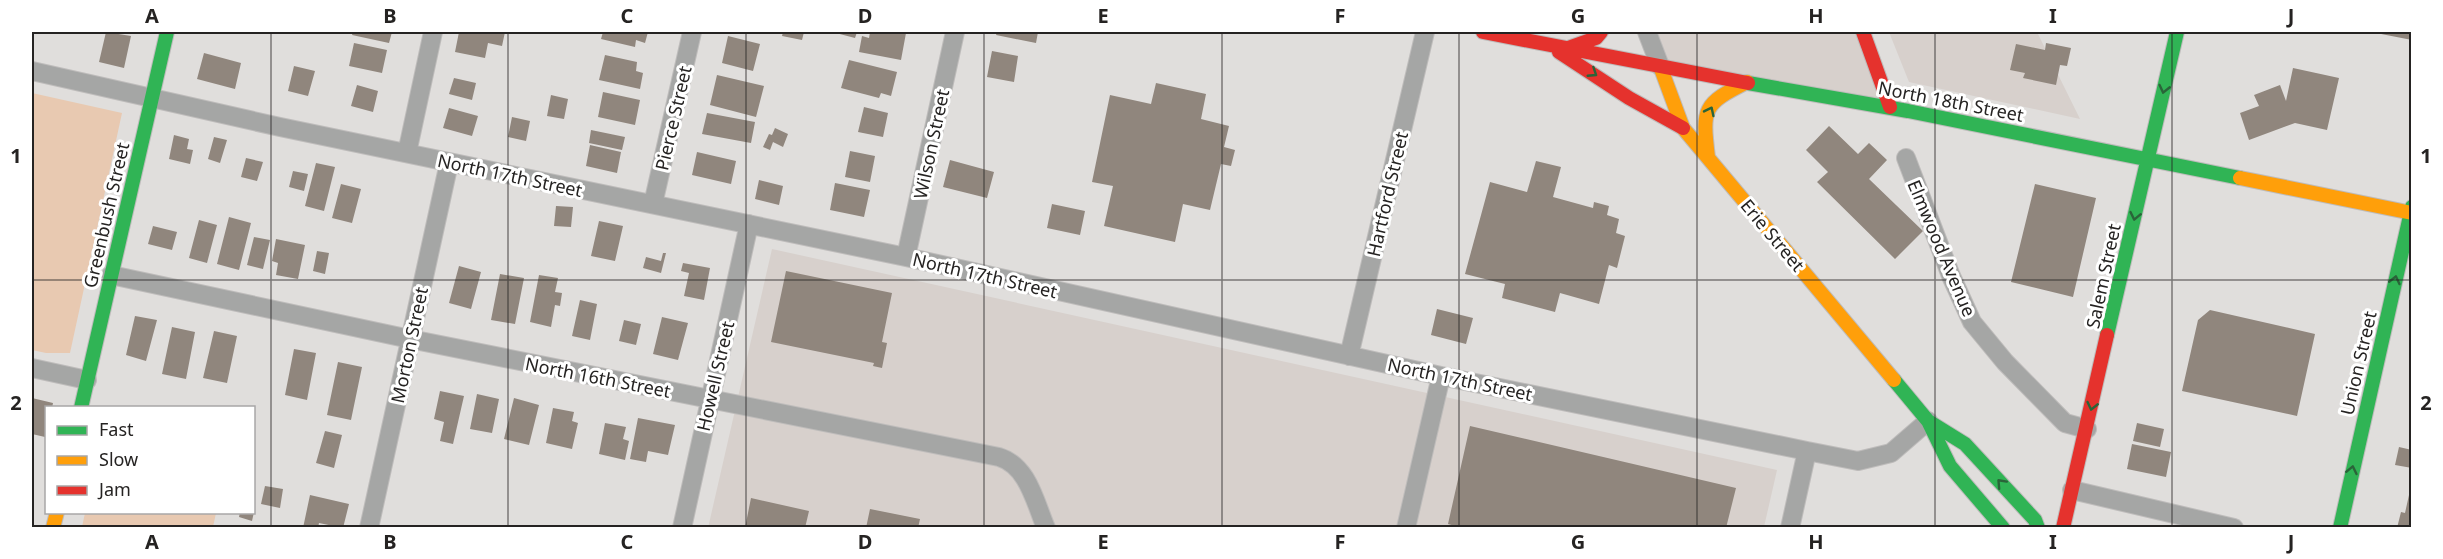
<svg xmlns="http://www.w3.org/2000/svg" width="2443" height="559" font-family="'Noto Sans',sans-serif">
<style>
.built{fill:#d7d0cc}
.green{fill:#e8c9b1}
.building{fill:#90867d}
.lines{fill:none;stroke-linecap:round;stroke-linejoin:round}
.street-casing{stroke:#bebcbb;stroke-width:20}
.fast-casing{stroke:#bebcbb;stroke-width:16}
.slow-casing{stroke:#bebcbb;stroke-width:16}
.jam-casing{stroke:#bebcbb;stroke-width:16}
.street{stroke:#a5a6a5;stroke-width:18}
.fast{stroke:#30b455;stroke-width:14}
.slow{stroke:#ff9f0a;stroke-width:14}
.jam{stroke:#e5322d;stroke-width:14}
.oneway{stroke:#2a6439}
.grid{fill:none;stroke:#252322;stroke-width:1.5;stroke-opacity:0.55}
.labels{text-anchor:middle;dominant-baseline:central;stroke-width:6;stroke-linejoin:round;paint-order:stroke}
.street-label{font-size:18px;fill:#252322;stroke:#fff}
.neatline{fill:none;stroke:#252322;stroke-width:2}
.grid-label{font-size:20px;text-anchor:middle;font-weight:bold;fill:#252322}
</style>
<rect width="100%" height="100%" fill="#e0dedc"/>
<path class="built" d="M1647,32H1863L1890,107L1660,66Z
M1889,32H2037L2080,119L1909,82Z
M772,249L1777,470L1764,527L708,528Z"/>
<path class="green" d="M32,93L122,113L70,353H46L32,350Z
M85,513V512L216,513L213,527H82Z"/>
<path class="building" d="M106,32L131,36L124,68L99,62Z
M353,32H392L389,43L352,35Z
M459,32H505L502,46L488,43L485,58L455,52Z
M603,32H648L645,43L636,40L635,47L601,39Z
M783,32H804L802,40L782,36Z
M832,32H857L855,38Z
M870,32L906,33L901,60L859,52L862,36L869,38Z
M997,32H1038L1036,43L996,35Z
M2376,33L2412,32V40Z
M728,36L760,44L753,71L722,63Z
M354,43L387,50L382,73L349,66Z
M2046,43L2071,48L2067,66L2060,65L2056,85L2023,78L2025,73L2010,70L2016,44L2045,50Z
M992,51L1018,56L1014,82L987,77Z
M204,53L241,63L235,89L197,79Z
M605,55L637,62L636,71L643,73L640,89L599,80Z
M849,60L897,72L891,96L881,93L879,98L841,88Z
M294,66L315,71L308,96L288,91Z
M2293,68L2339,78L2327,130L2295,123L2249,140L2240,113L2259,106L2254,95L2280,85L2286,101Z
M717,75L764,86L756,117L710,105Z
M454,78L476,83L472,100L449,94Z
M1156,83L1206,94L1201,119L1229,126L1224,147L1235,150L1231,166L1221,164L1210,210L1183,204L1175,242L1104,226L1113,186L1092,182L1110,95L1151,104Z
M357,85L378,91L373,112L351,106Z
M603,92L640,100L635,125L598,117Z
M551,95L568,99L564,119L547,116Z
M864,107L888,113L883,137L858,132Z
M449,108L478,116L472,136L443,128Z
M707,113L755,122L751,143L702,134Z
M512,117L530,121L526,141L508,137Z
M1829,126L1858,154L1869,143L1887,160L1869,179L1923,231L1895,259L1817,182L1828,172L1806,150Z
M775,128L788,134L783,147L773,142L770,150L763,147L769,134L772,135Z
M591,130L625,137L622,150L589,143Z
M174,135L189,139L187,149L193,150L190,164L169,159Z
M214,137L227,140L220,163L208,159Z
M590,145L621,152L617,173L586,166Z
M850,151L875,156L870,182L845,177Z
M697,152L736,161L731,184L692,175Z
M246,158L263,162L257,181L241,177Z
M950,160L994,172L987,198L943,187Z
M1536,161L1561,167L1553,197L1593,208L1594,202L1609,206L1607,215L1619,219L1616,233L1625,236L1617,268L1609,265L1599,304L1560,293L1555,312L1502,298L1505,284L1465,274L1490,182L1527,192Z
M316,163L335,167L324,211L305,206Z
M293,171L308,174L304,191L289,187Z
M759,180L783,186L779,205L755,199Z
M835,183L870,190L864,217L830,210Z
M341,184L361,189L352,223L332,218Z
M2035,184L2096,198L2073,297L2011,282Z
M1052,204L1085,211L1080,235L1047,228Z
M556,206L573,207L571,227L554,226Z
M229,217L251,223L239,270L217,264Z
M199,220L217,225L207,263L189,258Z
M599,221L623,226L615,261L591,256Z
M153,226L177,232L172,250L148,244Z
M254,237L270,240L263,269L247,265Z
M276,239L305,245L298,279L276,275L278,263L272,261Z
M317,251L329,253L325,274L313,271Z
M663,253H666L661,273L643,268L646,257L661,261Z
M683,263L710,268L704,300L684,296L689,273L681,271Z
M459,266L481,272L471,309L449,303Z
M786,271L892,293L882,342L887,343L882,368L873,366L874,363L771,342Z
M500,274L524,278L515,324L491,320Z
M539,275L558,278L555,292L562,293L560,306L555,305L551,327L530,322Z
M580,300L597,304L590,340L572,336Z
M1437,309L1473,318L1466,344L1431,335Z
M2210,310L2315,334L2297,416L2182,391L2198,320Z
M135,316L157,320L146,361L126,355Z
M662,317L688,323L678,360L653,354Z
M624,320L641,324L636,345L619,341Z
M172,327L195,332L186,379L162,374Z
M214,331L237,336L227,383L203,378Z
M294,349L316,353L307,400L285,395Z
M338,362L362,367L351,420L327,415Z
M440,391L464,396L453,444L440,441L444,422L434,419Z
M477,394L499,399L492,433L470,429Z
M32,398L53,403L52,408H46L45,437L32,434Z
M514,398L539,405L529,445L504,439Z
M553,408L574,412L572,421L578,423L572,449L546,443Z
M638,418L675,425L668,455L648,451L646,462L630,459Z
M605,423L626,427L623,439L629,441L625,460L599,454Z
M2137,423L2164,429L2160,447L2133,441Z
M1470,426L1736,488L1726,528H1462L1448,524Z
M325,431L342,435L334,468L316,463Z
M2132,444L2171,452L2166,477L2127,469Z
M2399,447L2412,450V468L2395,465Z
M265,486L283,489L280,508L261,504Z
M310,495L349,504L343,528L319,523L318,528H303Z
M2409,495H2412V528H2397L2401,512L2405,513Z
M751,498L809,511L805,528H745Z
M870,509L920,519L918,528H866Z
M240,512H254L252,521L239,517Z"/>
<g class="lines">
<defs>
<path id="street" d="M1647,32L1660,66
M32,71L280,127L906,257L1441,376L1807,451L1858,461L1891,453L1928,421
M407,153L433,32
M1906,158L1951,276L1972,322L2005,362L2065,423L2087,429
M653,204L692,32
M906,257L955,32
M111,275L410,339L999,457C1028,466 1035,502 1046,528
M1349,356L1425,32
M32,368L87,380
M2072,490L2234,528
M369,528L449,163
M682,528L749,224
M1406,528L1441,376
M1790,528L1807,451"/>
<path id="fast" d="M1748,83L1908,111L2240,178
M2107,335L2177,32
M1894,380L1928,421L1950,466L2003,528
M81,408L167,32
M1928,421L1965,444L2035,520L2038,528
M2340,528L2412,207"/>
<path id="slow" d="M1660,66L1683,128L1894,380
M1708,157C1702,108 1703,104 1747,82
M2240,178L2412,213
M53,528L57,512"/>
<path id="jam" d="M1483,32L1748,83
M1863,32L1890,107
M1568,48L1596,38L1601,32
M1559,52L1629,98L1683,128
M2063,528L2107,335"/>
</defs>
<use href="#street" class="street-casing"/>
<use href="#fast" class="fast-casing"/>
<use href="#slow" class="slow-casing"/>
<use href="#jam" class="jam-casing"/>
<use href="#street" class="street"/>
<use href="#fast" class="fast"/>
<use href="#slow" class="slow"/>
<use href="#jam" class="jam"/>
</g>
<defs><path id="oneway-chevron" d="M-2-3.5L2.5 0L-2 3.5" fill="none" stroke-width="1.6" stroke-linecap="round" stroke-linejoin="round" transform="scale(1.5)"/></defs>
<g class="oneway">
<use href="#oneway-chevron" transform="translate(1593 73) rotate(33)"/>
<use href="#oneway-chevron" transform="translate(2164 89) rotate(103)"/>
<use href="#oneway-chevron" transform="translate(1710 111) rotate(-64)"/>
<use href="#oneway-chevron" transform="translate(2135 216) rotate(102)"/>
<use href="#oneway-chevron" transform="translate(2395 280) rotate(-77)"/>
<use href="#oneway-chevron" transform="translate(2092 406) rotate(103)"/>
<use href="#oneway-chevron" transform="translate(2352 470) rotate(-78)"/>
<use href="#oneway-chevron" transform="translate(2001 483) rotate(-133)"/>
</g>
<path class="grid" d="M271,32V528M508,32V528M746,32V528M984,32V528M1222,32V528M1459,32V528M1697,32V528M1935,32V528M2172,32V528M32,280H2412"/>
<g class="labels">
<g class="street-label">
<text transform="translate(1951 101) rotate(11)">North 18th Street</text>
<text transform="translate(673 118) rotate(-77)">Pierce Street</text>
<text transform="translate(931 144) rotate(-78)">Wilson Street</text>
<text transform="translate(510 175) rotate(12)">North 17th Street</text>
<text transform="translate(1387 194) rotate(-77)">Hartford Street</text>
<text transform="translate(106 215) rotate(-77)">Greenbush Street</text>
<text transform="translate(1773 235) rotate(50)">Erie Street</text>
<text transform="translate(1942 248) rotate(67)">Elmwood Avenue</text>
<text transform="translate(985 275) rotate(13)">North 17th Street</text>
<text transform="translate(2103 276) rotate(-78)">Salem Street</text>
<text transform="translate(409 345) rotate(-78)">Morton Street</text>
<text transform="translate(2358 363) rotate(-77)">Union Street</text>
<text transform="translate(715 376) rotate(-77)">Howell Street</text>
<text transform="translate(598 377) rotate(11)">North 16th Street</text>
<text transform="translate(1460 379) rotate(12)">North 17th Street</text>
</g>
</g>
<rect width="2443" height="559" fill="none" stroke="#ffffff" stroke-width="66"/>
<rect x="45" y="406" width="210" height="108" fill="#ffffff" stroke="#a8a7a7" stroke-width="1.5"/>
<rect x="57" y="426" width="30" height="9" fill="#30b455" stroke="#a8a7a7" stroke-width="1.5"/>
<text x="99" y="436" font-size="18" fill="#252322">Fast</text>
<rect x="57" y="456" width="30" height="9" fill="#ff9f0a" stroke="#a8a7a7" stroke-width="1.5"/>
<text x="99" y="466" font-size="18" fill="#252322">Slow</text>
<rect x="57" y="486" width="30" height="9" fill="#e5322d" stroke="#a8a7a7" stroke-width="1.5"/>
<text x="99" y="496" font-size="18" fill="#252322">Jam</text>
<rect x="33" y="33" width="2377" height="493" class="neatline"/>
<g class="grid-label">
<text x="152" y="23">A</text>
<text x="390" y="23">B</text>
<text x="627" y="23">C</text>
<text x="865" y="23">D</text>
<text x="1103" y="23">E</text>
<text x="1340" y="23">F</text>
<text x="1578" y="23">G</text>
<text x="1816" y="23">H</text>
<text x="2053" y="23">I</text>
<text x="2291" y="23">J</text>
<text x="16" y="163">1</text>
<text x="2426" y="163">1</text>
<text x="16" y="410">2</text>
<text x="2426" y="410">2</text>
<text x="152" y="549">A</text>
<text x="390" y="549">B</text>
<text x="627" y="549">C</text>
<text x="865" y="549">D</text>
<text x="1103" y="549">E</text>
<text x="1340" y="549">F</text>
<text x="1578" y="549">G</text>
<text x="1816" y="549">H</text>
<text x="2053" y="549">I</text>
<text x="2291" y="549">J</text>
</g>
</svg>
